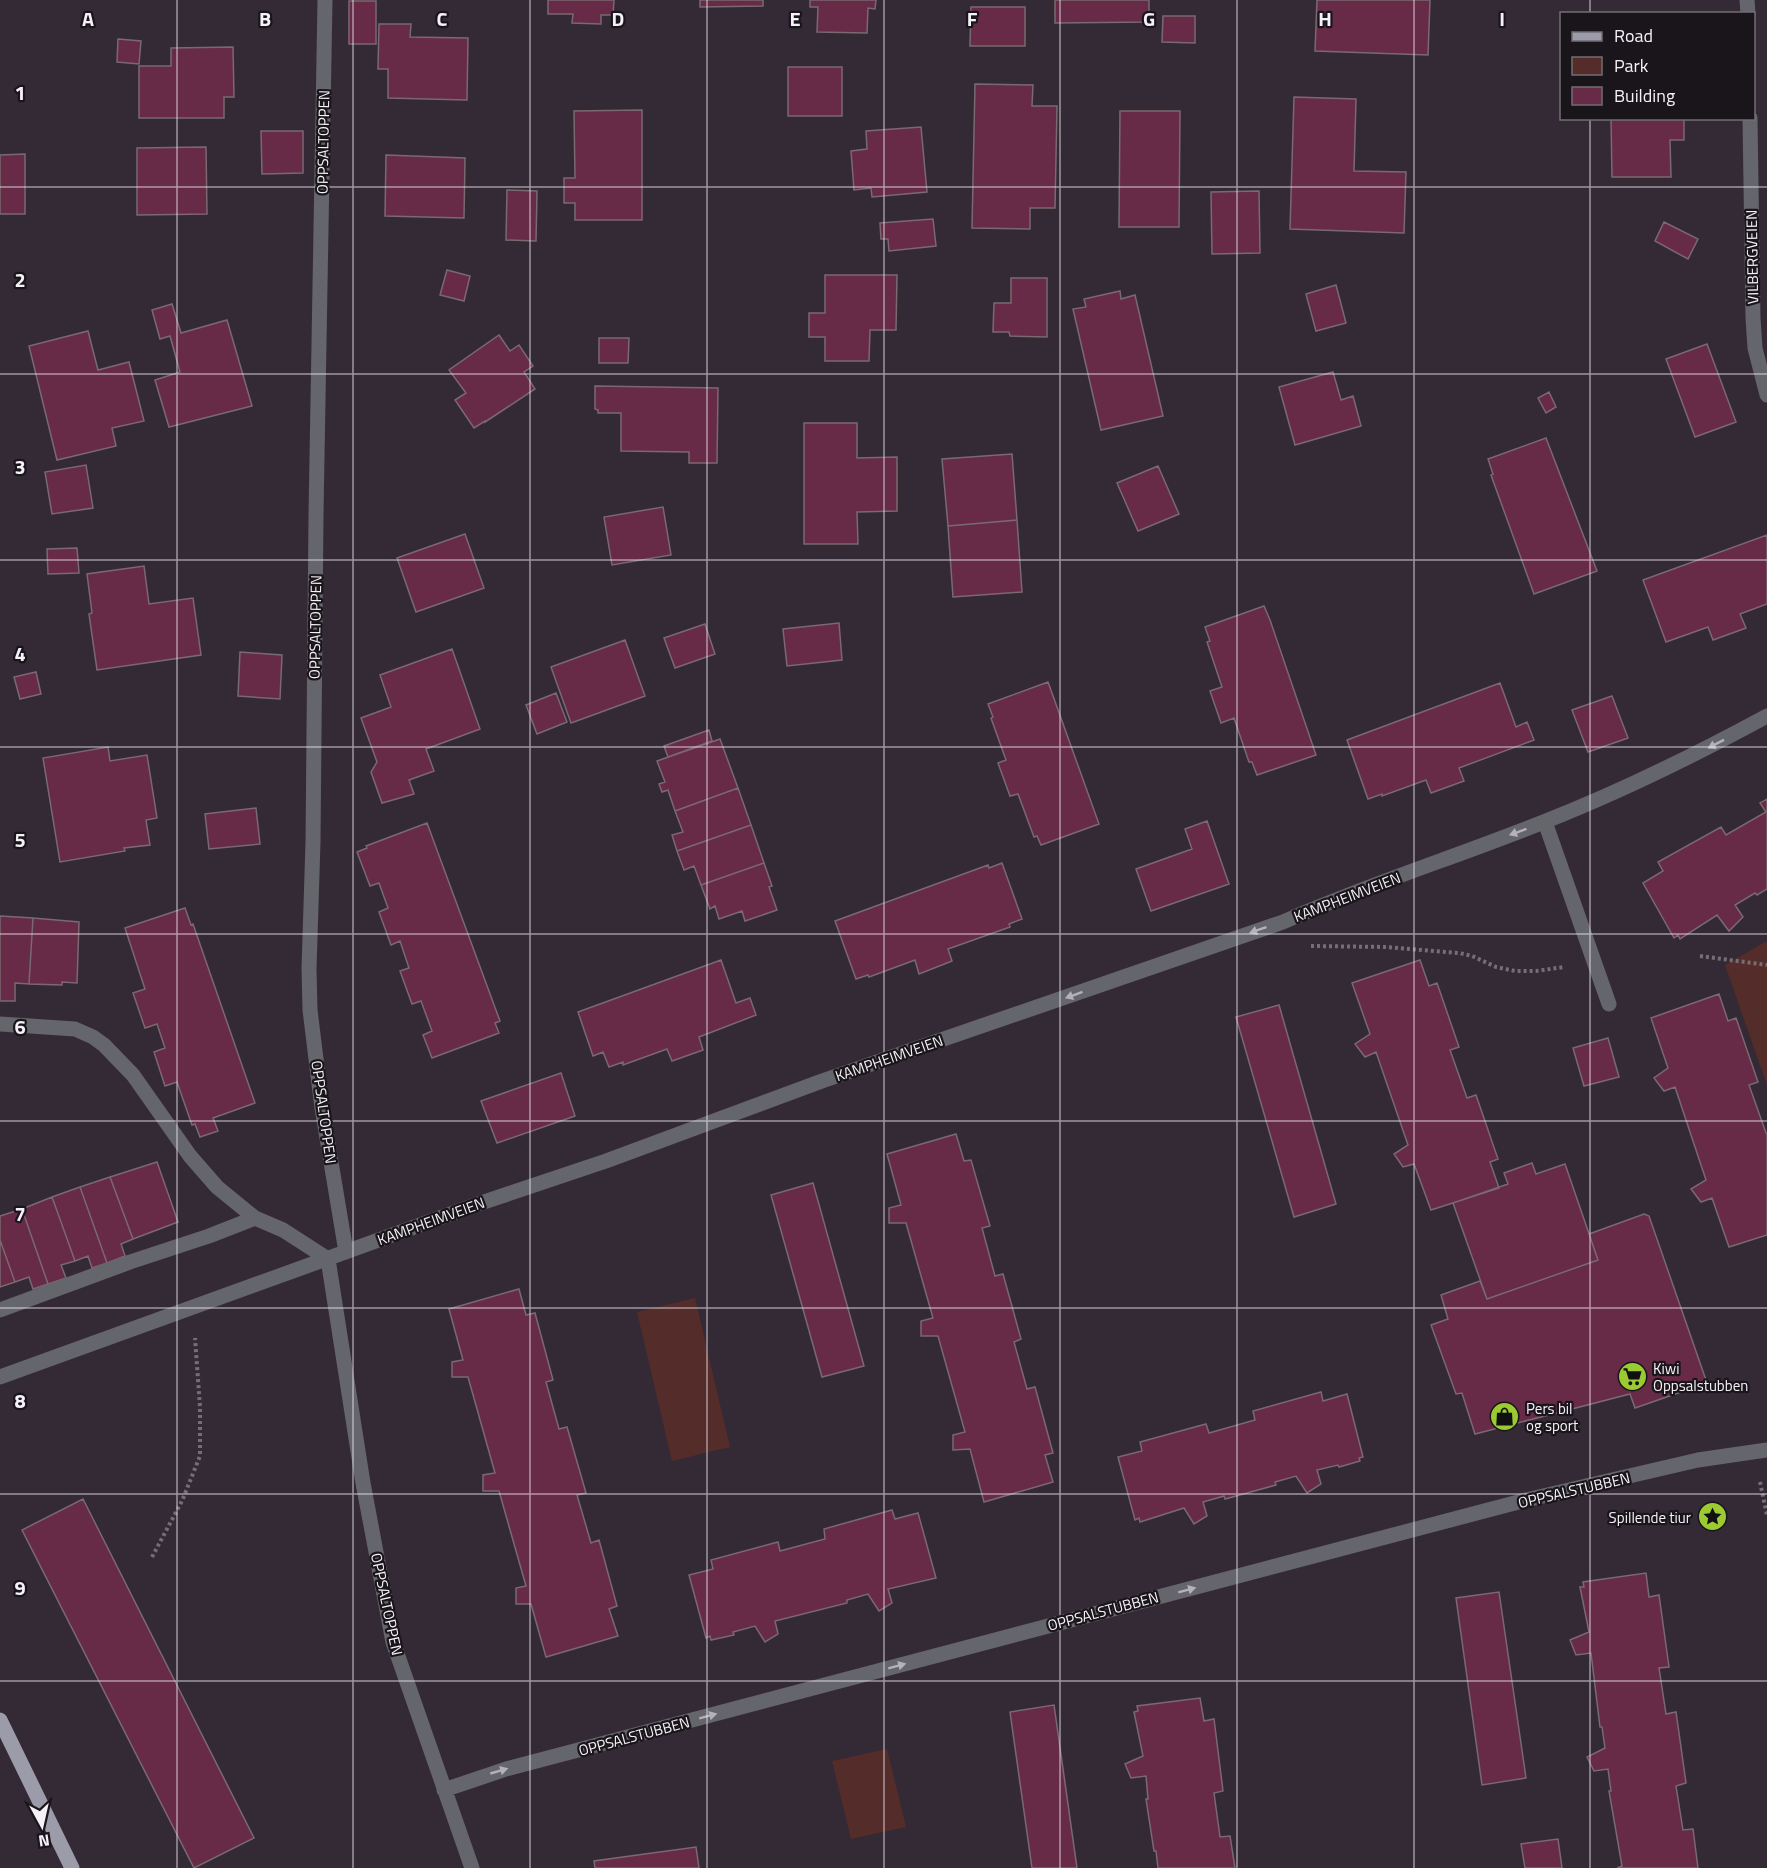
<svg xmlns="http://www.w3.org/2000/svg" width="1767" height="1868" font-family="'Titillium Web',sans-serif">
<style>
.green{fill:#542c29}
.building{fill:#672a47;stroke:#7a6970;stroke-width:1.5}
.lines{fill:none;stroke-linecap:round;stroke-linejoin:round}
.path{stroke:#766d78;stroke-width:4;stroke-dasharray:3 3;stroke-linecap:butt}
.minor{stroke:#65656c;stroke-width:15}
.major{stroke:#9b9baa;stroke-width:15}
.oneway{fill:#b5b1b9}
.grid{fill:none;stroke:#f6f0f8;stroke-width:1.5;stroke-opacity:0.55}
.labels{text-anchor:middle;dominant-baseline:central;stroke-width:4.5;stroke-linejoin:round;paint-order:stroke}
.street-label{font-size:15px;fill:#f6f0f8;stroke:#19151a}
.poi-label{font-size:15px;fill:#f6f0f8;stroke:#19151a;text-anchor:start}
.grid-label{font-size:20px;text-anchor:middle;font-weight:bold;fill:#f6f0f8;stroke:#19151a;stroke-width:4.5;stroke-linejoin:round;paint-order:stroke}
</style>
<rect width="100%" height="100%" fill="#342a36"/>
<path class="green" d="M1767,941V1085L1725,965Z
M695,1298L730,1447L672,1461L637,1312Z
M887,1749L906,1827L851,1839L832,1761Z"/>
<path class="building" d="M548,0H614L613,15H601V24L572,23L573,14H548Z
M700,0H763V6L700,7Z
M810,0H876L875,9L868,8L867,33L817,32L818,7H810Z
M1055,0H1149V22L1055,23Z
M1317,0H1430L1428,55L1315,51Z
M349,1H376V44H349Z
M971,7H1025V46H970Z
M1163,16H1195V43L1162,42Z
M379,24H411L410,37L468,38L467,100L388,98V69H378Z
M118,39L141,41L139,64L117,62Z
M233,47L234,97H224V118H139V66H171V48Z
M788,67H842V116H788Z
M975,84L1033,85L1032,106H1057L1055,208H1030V229L972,228Z
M1294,97L1356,99L1354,171L1406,172L1404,233L1290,229Z
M642,110V220H575V203H564V178H575L574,111Z
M1120,111H1180L1179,227H1119Z
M1611,118H1684V140H1670L1671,177H1612Z
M921,127L927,192L872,197L871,188L854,190L851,151L867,149L866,131Z
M261,131H303V173L262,174Z
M206,147L207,214L137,215V148Z
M25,154V214H0V155Z
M386,155L465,158L464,218L385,216Z
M507,190L537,191L536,241L506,240Z
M1259,191L1260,253L1212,254L1211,192Z
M933,219L936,246L889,251L888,239H881L880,223Z
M1664,222L1698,239L1688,259L1655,241Z
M447,270L470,276L464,301L440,295Z
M825,275H897L896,330H870L869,361H825V337H809V313H825Z
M1011,278H1047V337L1010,336L1009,332H993L994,303H1011Z
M1336,285L1346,323L1316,331L1306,294Z
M1120,291L1121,299L1135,295L1163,416L1101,430L1073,309L1086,307L1084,299Z
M172,304L181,333L227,320L252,406L169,427L155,380L180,372L170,336L160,339L152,310Z
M88,331L98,370L129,362L144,421L112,428L116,446L57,460L29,346Z
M499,335L510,351L519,345L533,366L524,372L535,389L485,422V421L474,428L455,400L466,393L449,370Z
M599,338H629L628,363H599Z
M1707,344L1736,422L1695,437L1666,359Z
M1333,372L1341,400L1353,396L1361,426L1295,445L1279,387Z
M595,386L718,388L717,463H689V452L621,451V413H598V410L595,409Z
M1549,392L1556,407L1546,413L1538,398Z
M804,423H857V458L897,457V511L857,512L858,544H804Z
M1546,438L1597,571L1534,594L1491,475L1493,474L1488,459Z
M1012,454L1017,520L948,526L942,459Z
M86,465L93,508L52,514L45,472Z
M1158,466L1179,514L1138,531L1117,483Z
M663,507L671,555L612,565L604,517Z
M1017,520L1022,592L953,597L948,526Z
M465,534L484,588L416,612L397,558Z
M1767,535V604L1740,614L1746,628L1713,640L1708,627L1666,642L1643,580Z
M77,548L79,573L48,574L47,549Z
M144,566L149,604L193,598L201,655L97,670L89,614L92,613L87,574Z
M1264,606L1270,620L1316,755L1257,775L1252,762H1249L1234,718L1221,723L1210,691L1222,687L1207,642L1210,641L1205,627Z
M839,623L842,660L787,666L783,629Z
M705,624L715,654L675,668L664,638Z
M625,640L645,696L571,723L551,667Z
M452,649L480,729L426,749L434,771L409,780L414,794L382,803L371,772L377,762L361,718L391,707L380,675Z
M240,652L282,655L280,699L238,696Z
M36,672L41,694L20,699L14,677Z
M1048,682L1099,824L1041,845L1037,836L1034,837L1018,794L1010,796L998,763L1006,760L991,718L993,717L988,704Z
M1500,683L1516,727L1527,722L1534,740L1459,768L1464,781L1431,793L1426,780L1382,796V794L1368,799L1347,740Z
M556,693L567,722L537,734L526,705Z
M1612,696L1628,738L1588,752L1572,710Z
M709,730L712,741L668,757L664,746Z
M720,739L738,788L675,811L668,790L662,792L659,784L665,782L657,761Z
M108,747L110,761L147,755L157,818L146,820L150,845L124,848L125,851L60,862L43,758Z
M738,788L751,825L677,851L672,835L683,832L675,811Z
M1767,799V889L1757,895L1755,893L1735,905L1743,917L1729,931L1717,915L1680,939L1678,935L1674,938L1643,883L1663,871L1658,862L1721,827L1726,835L1766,812L1760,803Z
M256,808L260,844L209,849L205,814Z
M1207,821L1229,884L1151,911L1136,869L1192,849L1185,829Z
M427,823L500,1021L495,1023L499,1033L432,1058L423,1035L432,1031L421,1001L412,1004L400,971L409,968L400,941L391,945L379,912L388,908L379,883L370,886L357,852L367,848L366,846Z
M751,825L764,863L701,885L694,866L684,870L677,851Z
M764,863L772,886L769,887L777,910L745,921L742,911L719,919L715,906L710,909L701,885Z
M1002,863L1022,919L1009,924L1010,927L948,949L952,961L919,974L915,960L869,977L868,975L856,979L835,921L988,865L989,868Z
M185,908L191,925L193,924L255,1103L213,1118L218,1131L200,1137L195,1124L192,1125L177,1082L165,1086L154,1052L165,1048L157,1024L145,1028L133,993L145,989L125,928Z
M0,916L33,918L29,984L15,983V1001H0Z
M33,918L79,922L77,983L62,982V985L29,984Z
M721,960L736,1003L750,998L756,1015L699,1037L703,1050L672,1061L667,1049L623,1065V1062L609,1067L603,1052L593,1056L578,1012Z
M1420,960L1429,986L1437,983L1459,1047L1450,1050L1467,1098L1476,1095L1498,1159L1490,1162L1499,1188L1431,1210L1414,1164L1403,1167L1394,1154L1408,1145L1376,1052L1365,1057L1355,1044L1370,1034L1352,983Z
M1719,994L1728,1021L1736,1018L1758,1082L1749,1085L1766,1133H1767V1235L1729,1247L1712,1198L1701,1202L1691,1189L1706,1180L1675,1087L1664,1091L1654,1078L1668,1068L1651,1018Z
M1279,1005L1336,1204L1294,1217L1236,1017Z
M1608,1038L1619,1077L1584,1086L1573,1048Z
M561,1073L575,1116L497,1143L481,1101Z
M956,1134L964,1161L971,1160L990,1226L982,1228L995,1276L1003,1274L1021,1339L1014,1342L1027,1389L1035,1387L1053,1453L1045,1455L1053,1482L984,1502L970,1449L953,1450V1435L965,1432L938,1336H921V1321L933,1318L906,1223H889V1208L901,1205L887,1154Z
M157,1162L178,1222L133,1239L110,1177Z
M1532,1163L1536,1174L1565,1164L1598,1260L1487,1299L1453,1203L1508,1184L1504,1173Z
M110,1177L133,1239L121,1244L125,1256L107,1263L80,1187Z
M813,1183L864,1366L822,1377L771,1195Z
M80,1187L107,1263L92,1268L88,1256L75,1261L52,1197Z
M52,1197L75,1261L61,1265L66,1278L48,1284L22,1209Z
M22,1209L48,1284L33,1289L29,1277L15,1282L0,1240V1216Z
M1644,1214L1649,1216L1707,1383L1635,1408L1630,1394L1475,1434L1462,1393L1456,1394L1431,1325L1448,1319L1441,1295L1480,1281L1487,1299L1598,1260L1589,1234Z
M0,1240L15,1282L0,1287Z
M519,1289L526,1315L535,1313L553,1380L546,1382L559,1429L567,1427L586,1493L577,1495L591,1543L599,1540L617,1606L609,1609L618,1636L546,1657L531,1604H516V1588L526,1586L499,1491H483V1475L495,1473L468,1377H452V1362L463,1360L449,1309Z
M1321,1392L1323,1401L1347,1394L1363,1457L1359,1458L1360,1461L1339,1467L1338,1465L1317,1470L1321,1484L1307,1493L1296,1476L1275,1482L1276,1485L1225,1499L1224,1496L1203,1502L1207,1516L1194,1524L1184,1508L1140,1522L1139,1518L1135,1520L1118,1457L1142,1451L1140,1442L1206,1424L1209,1433L1255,1420L1253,1411Z
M83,1499L254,1838L194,1868L22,1530Z
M892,1510L895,1519L918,1513L936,1578L888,1589L892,1603L879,1611L868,1594L847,1600V1603L775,1621L778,1634L765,1642L755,1626L733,1632L734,1635L711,1640L710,1636L706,1638L689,1575L713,1569L711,1560L778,1542L780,1551L825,1539L824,1529Z
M1646,1573L1649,1597L1659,1595L1669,1667L1659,1668L1666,1714L1676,1712L1686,1783L1676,1786L1683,1830L1693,1829L1698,1868H1617L1622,1866L1609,1791H1611L1608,1769L1594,1771L1587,1757L1605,1748L1602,1727H1600L1591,1653L1576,1655L1570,1640L1589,1632L1580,1587H1584L1583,1582Z
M1499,1592L1526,1778L1482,1785L1456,1598Z
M1200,1698L1204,1721L1214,1719L1223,1791L1214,1793L1220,1837L1230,1836L1235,1868H1158L1156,1851H1154L1146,1799H1148L1146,1776L1131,1778L1125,1764L1143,1756L1134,1712L1138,1711L1137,1706Z
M1054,1705L1077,1868H1032L1010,1712Z
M1558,1839L1562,1868H1525L1521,1844Z
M696,1847L699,1868H595L594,1861Z"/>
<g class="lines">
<path class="path" d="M1311,946L1387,947L1459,953L1472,956L1496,967L1515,971H1536L1564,967
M1700,956L1767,965
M1760,1482L1767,1515
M152,1557L182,1501L200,1456V1407L195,1338"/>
<path class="minor" d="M325,0L316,515L313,842L309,969L310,1010L322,1108L346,1252
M1747,0L1748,14
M1750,118L1753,318L1755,348L1767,395
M1545,822L1609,1004
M0,1024L75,1029L93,1037L104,1045L133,1075L190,1156L217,1187L255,1218L283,1230L328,1259L363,1483L393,1642L472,1868
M0,1310L130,1262L209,1236L255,1218
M0,1377L478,1204L606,1161L822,1081L1283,922C1369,884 1459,856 1546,821C1622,791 1695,755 1767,716
M444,1790L506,1769L1526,1500L1698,1460L1767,1450"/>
<path class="major" d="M0,1720L72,1868"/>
</g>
<defs><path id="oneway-solid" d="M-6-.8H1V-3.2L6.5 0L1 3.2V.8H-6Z" transform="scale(1.5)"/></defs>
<g class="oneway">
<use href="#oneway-solid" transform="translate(1716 744) rotate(153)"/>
<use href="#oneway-solid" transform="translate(1518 832) rotate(160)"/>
<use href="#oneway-solid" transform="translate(1258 930) rotate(161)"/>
<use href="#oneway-solid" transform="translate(1074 995) rotate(160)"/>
<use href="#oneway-solid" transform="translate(1187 1590) rotate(-15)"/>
<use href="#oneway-solid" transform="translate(897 1666) rotate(-15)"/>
<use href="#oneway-solid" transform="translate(708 1716) rotate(-15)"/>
<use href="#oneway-solid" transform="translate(499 1771) rotate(-16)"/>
</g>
<path class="grid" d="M177,0V1868M353,0V1868M530,0V1868M707,0V1868M884,0V1868M1060,0V1868M1237,0V1868M1414,0V1868M1590,0V14M1590,118V1868M0,187H1767M0,374H1767M0,560H1767M0,747H1767M0,934H1767M0,1121H1767M0,1308H1767M0,1494H1767M0,1681H1767"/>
<defs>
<symbol id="supermarket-disc" viewBox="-11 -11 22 22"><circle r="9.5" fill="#9cca32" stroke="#19151a"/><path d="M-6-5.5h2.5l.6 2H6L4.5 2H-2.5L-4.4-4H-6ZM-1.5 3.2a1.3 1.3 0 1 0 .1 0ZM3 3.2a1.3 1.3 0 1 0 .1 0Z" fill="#111"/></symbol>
<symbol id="shop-disc" viewBox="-11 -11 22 22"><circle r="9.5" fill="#9cca32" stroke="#19151a"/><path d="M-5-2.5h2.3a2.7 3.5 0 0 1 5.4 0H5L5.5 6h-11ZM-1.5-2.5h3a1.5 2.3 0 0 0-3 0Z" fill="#111"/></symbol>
<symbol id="sight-disc" viewBox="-11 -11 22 22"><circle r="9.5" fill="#9cca32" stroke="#19151a"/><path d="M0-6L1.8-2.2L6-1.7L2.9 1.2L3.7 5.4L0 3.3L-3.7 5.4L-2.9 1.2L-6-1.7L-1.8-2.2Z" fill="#111"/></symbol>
</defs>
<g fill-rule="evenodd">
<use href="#supermarket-disc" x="1616" y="1360" width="33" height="33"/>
<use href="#shop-disc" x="1488" y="1400" width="33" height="33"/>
<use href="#sight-disc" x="1696" y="1500" width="33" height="33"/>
</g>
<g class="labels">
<g class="street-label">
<text transform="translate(323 142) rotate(-89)">OPPSALTOPPEN</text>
<text transform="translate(1752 257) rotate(-91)">VILBERGVEIEN</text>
<text transform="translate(315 627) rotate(-89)">OPPSALTOPPEN</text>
<text transform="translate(1347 897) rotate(-21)">KAMPHEIMVEIEN</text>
<text transform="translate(889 1058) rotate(-19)">KAMPHEIMVEIEN</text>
<text transform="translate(324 1112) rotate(82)">OPPSALTOPPEN</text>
<text transform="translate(431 1221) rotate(-20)">KAMPHEIMVEIEN</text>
<text transform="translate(1574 1490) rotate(-13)">OPPSALSTUBBEN</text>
<text transform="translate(387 1604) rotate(78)">OPPSALTOPPEN</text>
<text transform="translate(1103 1611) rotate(-15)">OPPSALSTUBBEN</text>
<text transform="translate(634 1736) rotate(-15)">OPPSALSTUBBEN</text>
</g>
<g class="poi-label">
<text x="1653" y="1368">Kiwi<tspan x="1653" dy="17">Oppsalstubben</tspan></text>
<text x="1526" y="1408">Pers bil<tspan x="1526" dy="17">og sport</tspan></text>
<text x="1691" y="1517" text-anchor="end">Spillende tiur</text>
</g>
</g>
<g class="grid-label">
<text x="88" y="26">A</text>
<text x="265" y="26">B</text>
<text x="442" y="26">C</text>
<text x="618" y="26">D</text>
<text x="795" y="26">E</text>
<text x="972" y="26">F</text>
<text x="1149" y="26">G</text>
<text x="1325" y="26">H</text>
<text x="1502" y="26">I</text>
<text x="20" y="100">1</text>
<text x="20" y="287">2</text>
<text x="20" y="474">3</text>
<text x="20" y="661">4</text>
<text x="20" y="847">5</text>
<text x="20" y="1034">6</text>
<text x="20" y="1221">7</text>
<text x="20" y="1408">8</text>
<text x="20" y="1595">9</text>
</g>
<rect x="1560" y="12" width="195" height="108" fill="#19151a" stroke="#716d73" stroke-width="1.5"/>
<rect x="1572" y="32" width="30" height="9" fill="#9b9baa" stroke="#716d73" stroke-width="1.5"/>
<text x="1614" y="42" font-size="18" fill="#f6f0f8">Road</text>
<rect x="1572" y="57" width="30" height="18" fill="#542c29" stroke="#716d73" stroke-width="1.5"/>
<text x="1614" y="72" font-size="18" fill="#f6f0f8">Park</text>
<rect x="1572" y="87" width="30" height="18" fill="#672a47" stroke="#716d73" stroke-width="1.5"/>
<text x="1614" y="102" font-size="18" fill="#f6f0f8">Building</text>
<g transform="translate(42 1826) rotate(172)" stroke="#19151a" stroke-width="4.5" paint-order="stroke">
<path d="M0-4.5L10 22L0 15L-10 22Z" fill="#f6f0f8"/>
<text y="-9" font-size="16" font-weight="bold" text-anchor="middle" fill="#f6f0f8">N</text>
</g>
</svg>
